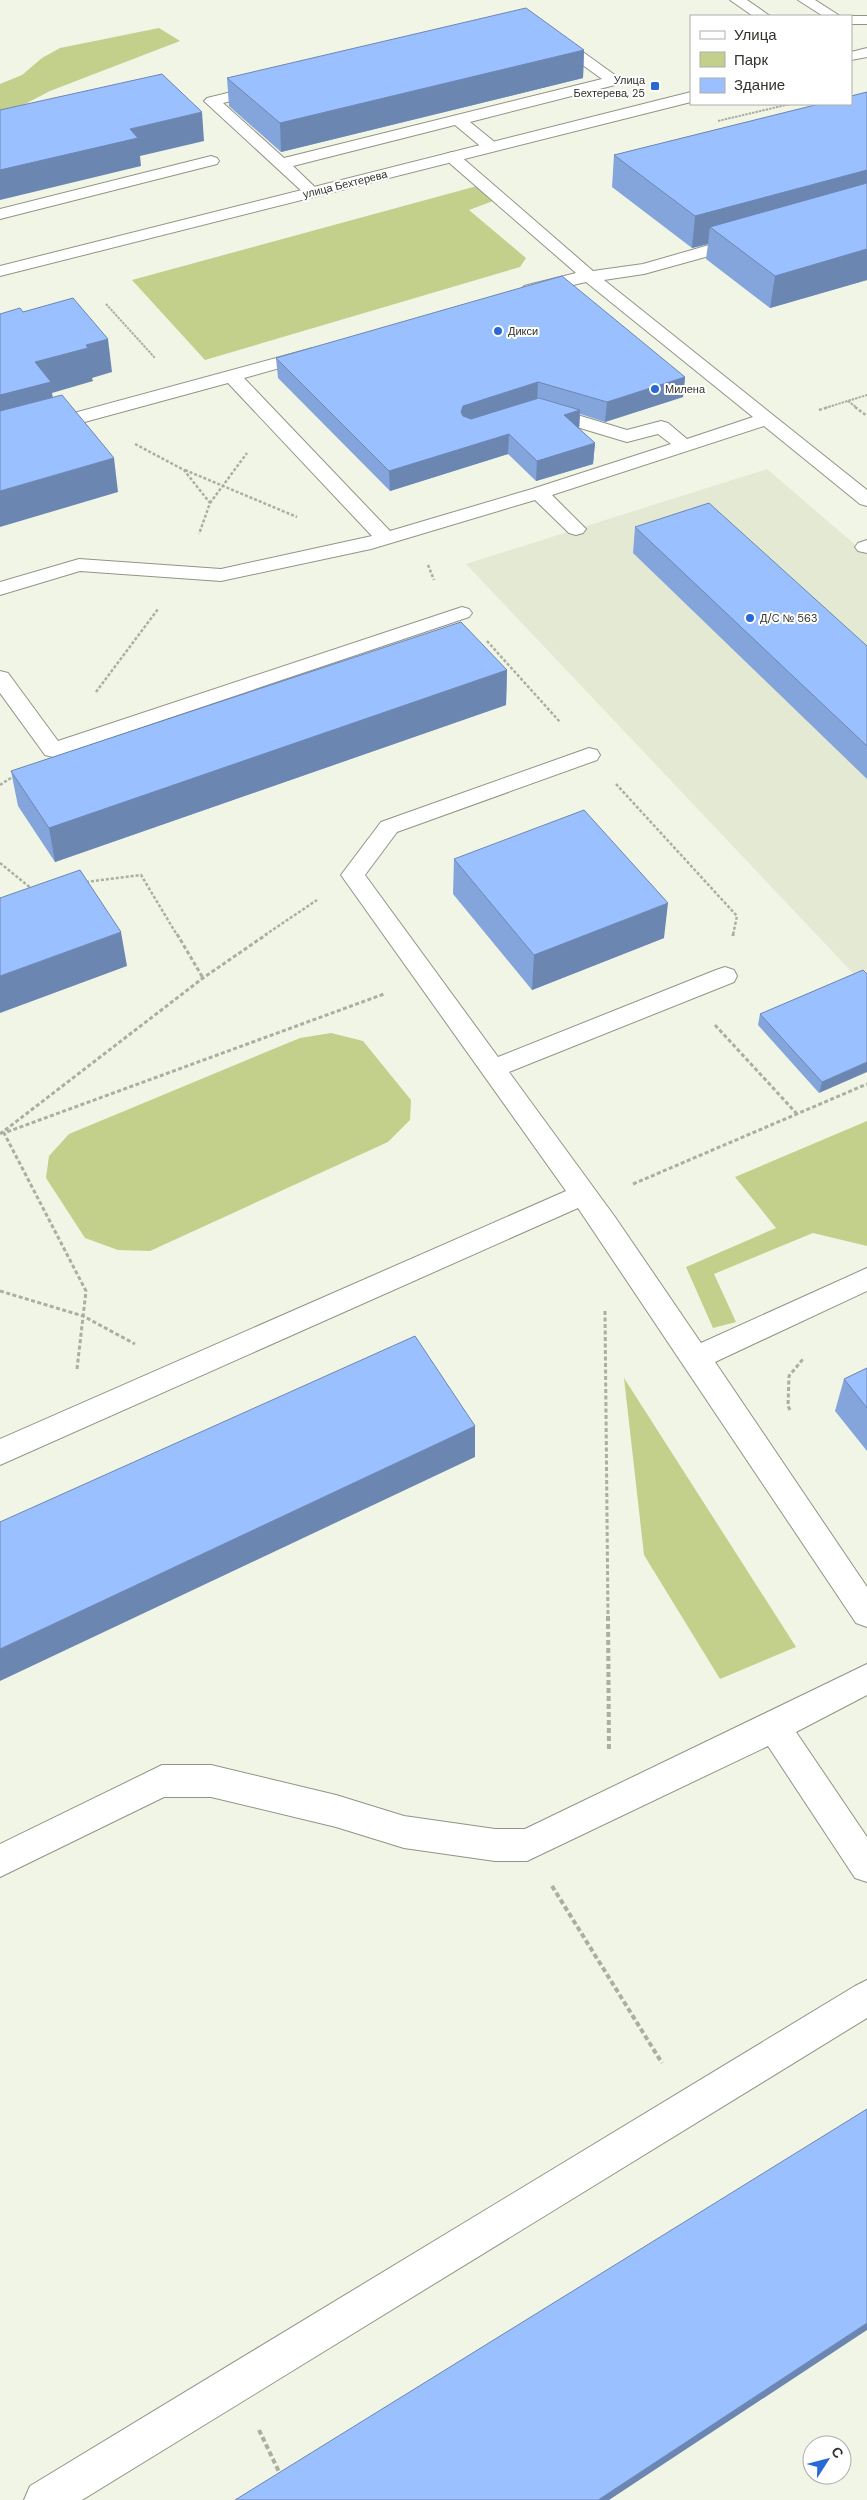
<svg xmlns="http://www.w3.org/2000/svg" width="867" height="2500" font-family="'DM Sans',sans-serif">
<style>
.built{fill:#e4e9d3}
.green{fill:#c2d08b}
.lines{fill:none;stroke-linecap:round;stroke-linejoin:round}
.service-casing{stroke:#919486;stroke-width:2}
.tertiary-casing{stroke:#919486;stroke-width:2}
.path-far3{stroke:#abaea2;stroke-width:2;stroke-dasharray:2.5 1;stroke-linecap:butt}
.path-far2{stroke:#abaea2;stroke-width:2.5;stroke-dasharray:3 2;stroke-linecap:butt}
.path-far1{stroke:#abaea2;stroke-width:3;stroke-dasharray:4 2.5;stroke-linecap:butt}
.path{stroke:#abaea2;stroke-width:4;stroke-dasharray:5 3;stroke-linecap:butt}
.service{fill:#fff;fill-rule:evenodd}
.tertiary{fill:#fff;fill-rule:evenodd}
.wall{fill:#84a5db}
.shaded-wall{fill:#6c86b2}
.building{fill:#9ac0ff;stroke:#6c86b2}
.poi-dot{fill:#2869d6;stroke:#fff;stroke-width:2}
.labels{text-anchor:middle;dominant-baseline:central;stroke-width:4;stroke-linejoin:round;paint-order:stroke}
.far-poi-label{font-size:11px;fill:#31322c;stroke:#fff;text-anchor:start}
.far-street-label{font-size:11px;fill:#31322c;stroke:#fff}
</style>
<rect width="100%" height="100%" fill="#f1f5e5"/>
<path class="built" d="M767,469L867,555V988L466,564Z"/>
<path class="green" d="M159,28L180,41L50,91L0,117V84L22,75L42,58L60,48Z
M477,186L493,201L469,210L526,258L520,267L205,360L132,280Z
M331,1033L363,1041L411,1100L410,1120L388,1142L150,1251L118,1250L85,1238L46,1178L49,1156L69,1134L300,1038Z
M867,1121V1246L813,1233L714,1274L736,1322L713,1328L686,1267L776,1228L735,1177Z
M624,1378L796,1647L720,1679L644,1555Z"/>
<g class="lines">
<defs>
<path id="service" d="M730,0H747L770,16H753Z
M798,0H815L840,16H823Z
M848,16H867V24H851V16Z
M553,33L558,34L619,78L622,81L619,84L470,122L497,144L499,147L497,150H485L455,125L293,166L320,192L318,195H306L204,101L207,98L264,84L269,86L272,89L269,92L223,103L284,158L602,79L548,40L546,37L548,34Z
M452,152L458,154L593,271L643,264L737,237H749L751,241L749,245L644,274L604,280L867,490V506L860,504L764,426L552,495L586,529L583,533L576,535L569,533L535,500L371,549L221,581L80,571L0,595V582L79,559L221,569L372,536L228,383L0,445V433L313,348L319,349L322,353L319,357L244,378L390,531L532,489L671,444L658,434L627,442L620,440L537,415L535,411L537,407H551L627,430L661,421L668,423L687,439L753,417L586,282L530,295L524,294L521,290L524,286L576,273L446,160L444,157L446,154Z
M211,156L217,158L219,161L217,164L0,219V209Z
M867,540V553L858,551L855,547L858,543Z
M462,607L469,609L472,613L469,617L53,757L45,755L0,693V671L8,673L58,741Z
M589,748L597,750L600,755L597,760L397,832L365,875L498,1057L716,970L725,967L734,970L737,976L734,982L509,1072L615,1217L701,1343L867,1268V1291L715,1362L867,1587V1627L856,1623L578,1208L0,1465V1439L566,1191L341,875L381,822Z
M867,1664V1695L796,1732L867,1837V1882L855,1878L768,1746L527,1861H495L404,1848L336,1827L211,1797H164L0,1877V1844L162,1765H211L336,1795L404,1816L495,1829H525Z
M867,1980V2018L82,2500H24L30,2486L855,1986Z"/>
<path id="tertiary" d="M867,48V57L851,60V52Z
M691,92V102L0,276V266Z"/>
</defs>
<use href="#service" class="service-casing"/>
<use href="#tertiary" class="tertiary-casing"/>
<path class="path-far3" d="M718,121L790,104
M106,304L155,358
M848,401L857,408
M825,408L867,395"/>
<path class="path-far2" d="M855,407L867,416
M819,410L829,407
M135,444L184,470L210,503L199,534
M185,470L297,517
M210,503L247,453
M428,565L434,580
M487,641L560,722
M96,692L158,609
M616,784L737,916L733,935
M0,785L14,776
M0,863L32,889
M86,882L141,875L177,935
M265,935L317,900"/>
<path class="path-far1" d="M177,934L203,978
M733,936V934
M715,1025L798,1115
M0,1134L203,978L267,934
M633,1184L867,1084
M0,1291L83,1316L135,1344
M605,1311L608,1618
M77,1369L86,1291L4,1133L384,994
M790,1410L788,1406L789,1376L803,1359"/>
<path class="path" d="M608,1616L609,1752
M552,1886L662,2063
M259,2430L281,2476"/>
<use href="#service" class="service"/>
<use href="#tertiary" class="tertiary"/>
</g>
<path class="wall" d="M584,50L583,78L281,152L229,106L227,78Z
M867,92V280L770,308L706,259L708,244L692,248L612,187L614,155Z
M276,358L685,377L683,397L605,422L580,414L579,429L595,443L593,464L536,481L508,454L390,491L278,378Z
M635,527L867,646V779L633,553Z
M507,670L506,705L55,862L18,806L11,771Z
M454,859L664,938L532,990L453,894Z
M863,970L819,1093L758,1025L760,1014Z
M867,1368V1451L835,1411L844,1379Z"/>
<path class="shaded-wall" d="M584,50L583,78L281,152L280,123Z
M202,112L204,141L140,156L141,166L0,200V170L130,129Z
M867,170V201L710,227L708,244L692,248L695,216Z
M867,249V280L770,308L775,276Z
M108,339L112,372L92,378L93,381L52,393L56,415L0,431V395L35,362L86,345Z
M685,377L683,397L605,422L607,402Z
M538,382L537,402L462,426L461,412L463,406Z
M580,410L579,430L564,415Z
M509,434L508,454L390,491L389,471Z
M595,443L593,464L536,481L537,461Z
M114,458L118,492L0,527V491Z
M507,670L506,705L55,862L49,828Z
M668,903L664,938L532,990L534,955Z
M121,932L127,966L0,1013V976Z
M867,1062V1072L819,1093L822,1082Z
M475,1426V1457L0,1681V1649Z
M867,2323V2330L609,2500H598Z"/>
<path class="building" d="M526,8L584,50L280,123L227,78Z
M162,74L202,112L130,129L138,138L0,170V110Z
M867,92V170L695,216L614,155L819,104H851V96Z
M867,183V249L775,276L710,227Z
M562,276L685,377L607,402L538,382L463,406L461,412L463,416L471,419L539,398L580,410L564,415L595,443L537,461L509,434L389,471L276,358Z
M73,298L108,339L86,345L88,348L35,362L51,382L0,395V314L20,308L23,312Z
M62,395L114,458L0,491V411Z
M709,503L867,646V746L635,527Z
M461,622L507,670L49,828L11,771Z
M584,810L668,903L534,955L454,859Z
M80,870L121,932L0,976V898Z
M863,970L867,974V1062L822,1082L760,1014Z
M415,1336L475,1426L0,1649V1522Z
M867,1368V1408L844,1379Z
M867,2109V2323L598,2500H235Z"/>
<g class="poi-dot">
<rect x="650" y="81" width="10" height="10" rx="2.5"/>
<circle cx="498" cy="331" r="5"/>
<circle cx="655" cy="389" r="5"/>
<circle cx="750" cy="618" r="5"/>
</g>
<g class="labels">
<g class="far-poi-label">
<text x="645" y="80" text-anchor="end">Улица<tspan x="645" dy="13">Бехтерева, 25</tspan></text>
<text x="508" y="331">Дикси</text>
<text x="665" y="389">Милена</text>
<text x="760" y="618">Д/C № 563</text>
</g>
<g class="far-street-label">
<text transform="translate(345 184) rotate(-14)">улица Бехтерева</text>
</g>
</g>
<rect x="690" y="15" width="162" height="90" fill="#ffffff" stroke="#adadab"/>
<rect x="700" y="31" width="25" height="8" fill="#ffffff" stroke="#adadab"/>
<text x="734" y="40" font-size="15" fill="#31322c">Улица</text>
<rect x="700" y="52" width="25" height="15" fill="#c2d08b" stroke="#adadab"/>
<text x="734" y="65" font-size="15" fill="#31322c">Парк</text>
<rect x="700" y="78" width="25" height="15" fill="#9ac0ff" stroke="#adadab"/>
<text x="734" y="90" font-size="15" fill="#31322c">Здание</text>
<g transform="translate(827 2460) rotate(54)"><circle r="24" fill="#ffffff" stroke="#adadab"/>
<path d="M0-4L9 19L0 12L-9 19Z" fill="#2869d6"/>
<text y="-8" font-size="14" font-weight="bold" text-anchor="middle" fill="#31322c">С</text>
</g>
</svg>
